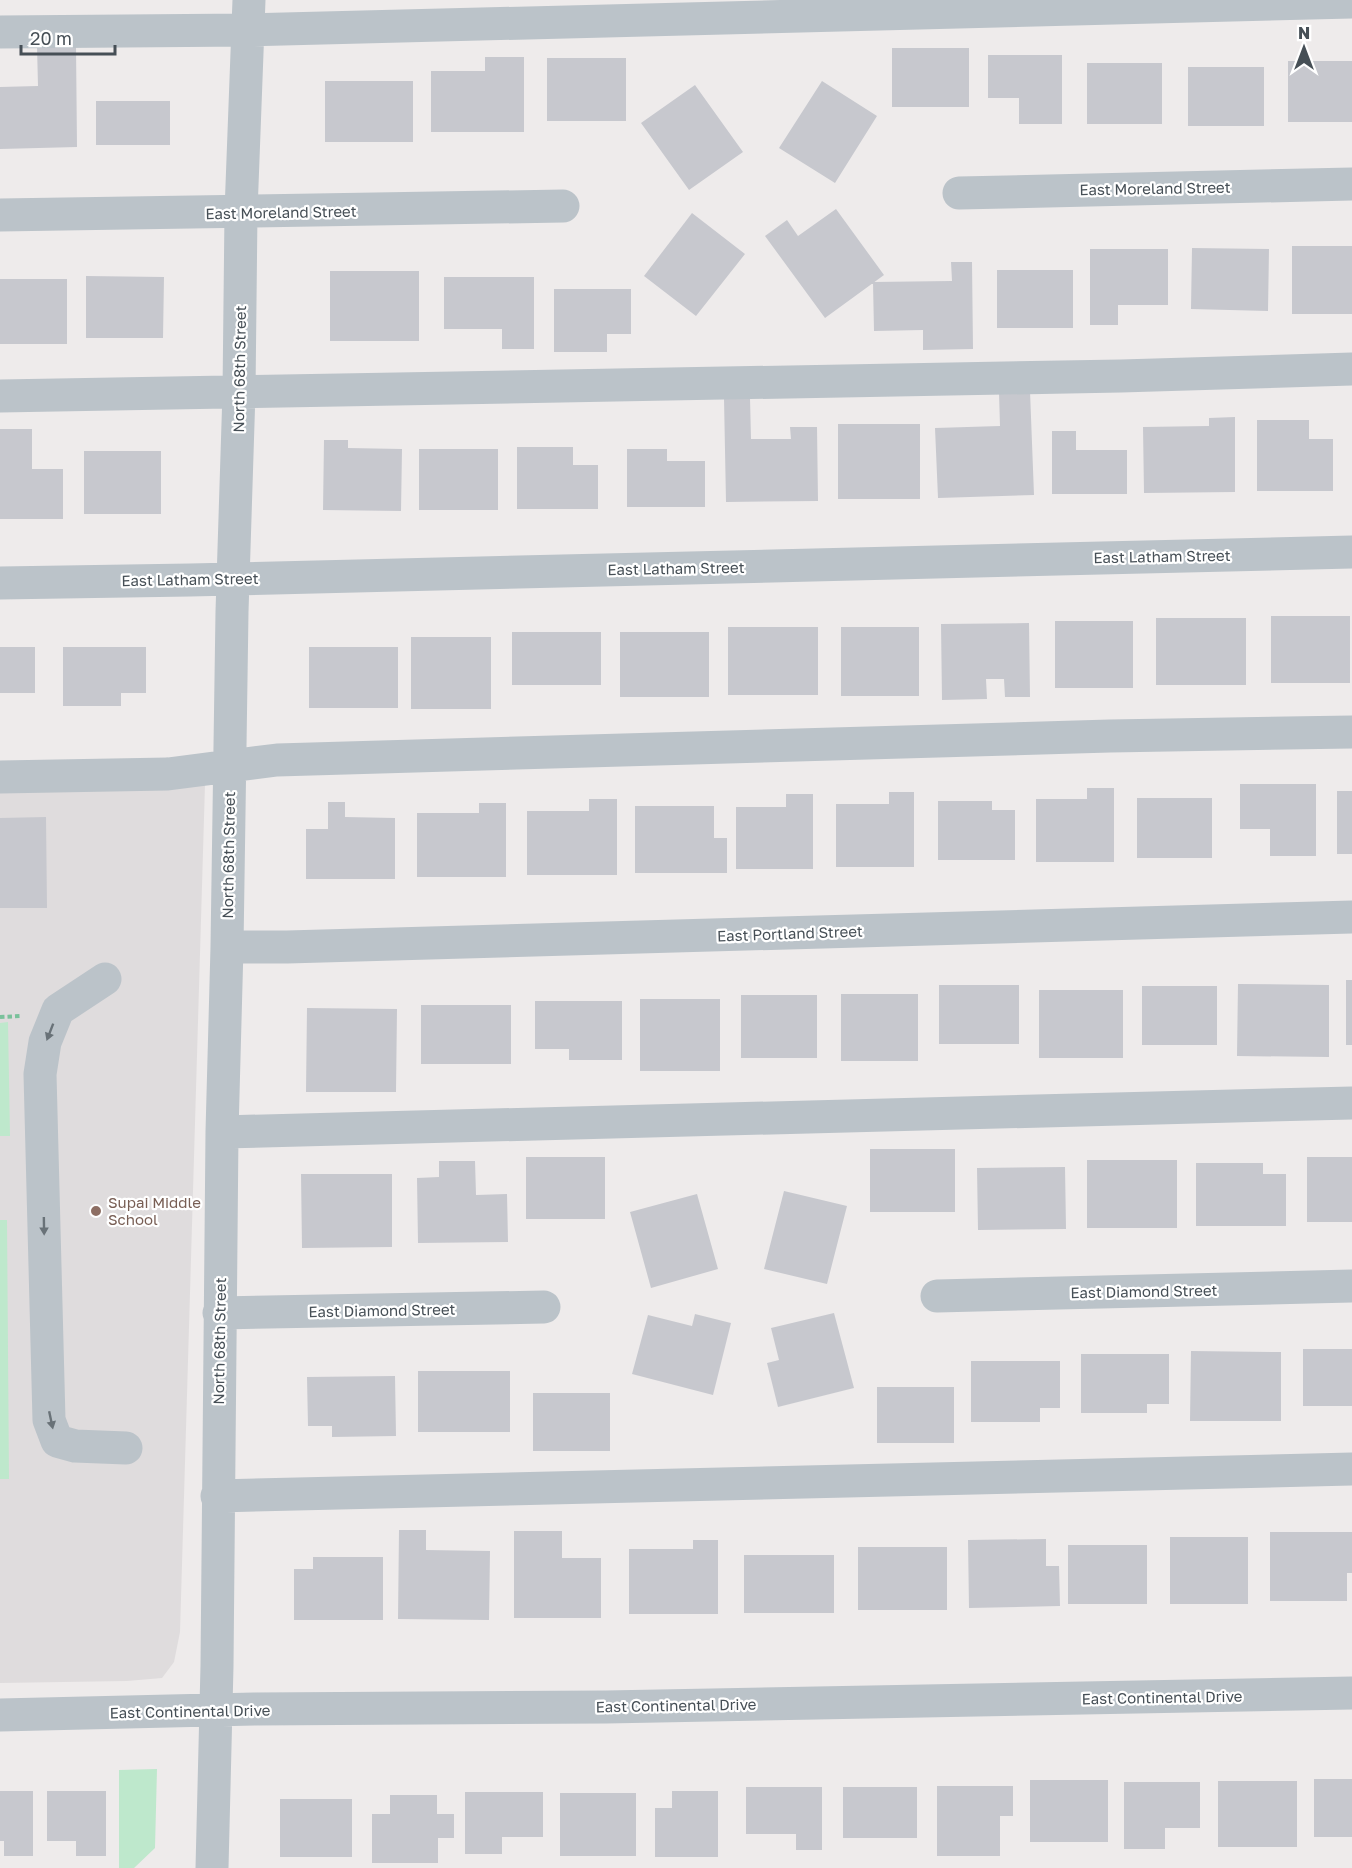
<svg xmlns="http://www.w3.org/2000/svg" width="1352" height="1868" font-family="'Golos Text',sans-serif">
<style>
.education{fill:#dfdcdd}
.green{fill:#bee8cc}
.building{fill:#c7c8ce}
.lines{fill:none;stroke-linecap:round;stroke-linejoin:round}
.path{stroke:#7ac19b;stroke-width:4;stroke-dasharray:4.5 3;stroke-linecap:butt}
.minor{stroke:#bbc3c9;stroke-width:33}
.oneway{fill:#697278}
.education-dot{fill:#8d6e63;stroke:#fff;stroke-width:2}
.labels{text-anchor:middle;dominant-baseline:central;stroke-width:4.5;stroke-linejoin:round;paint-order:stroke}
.street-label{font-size:15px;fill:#464f56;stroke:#fff}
.education-label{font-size:15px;fill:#785e54;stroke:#fff;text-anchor:start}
</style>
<rect width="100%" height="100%" fill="#eeebeb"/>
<path class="education" d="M205,784L180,1632L174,1662L162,1678L127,1681L0,1683V789Z"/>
<path class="green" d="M8,1022L10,1136H0V1023Z
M0,1220H7L9,1479H0Z
M157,1769L155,1848L134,1868H119V1770Z"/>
<path class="building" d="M37,46H76L77,147L0,149V87L38,86Z
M892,48H969V107H892Z
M988,55H1062V124H1019V98H988Z
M485,57H524V132H431V71H485Z
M547,58H626V121H547Z
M1288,61H1352V122H1288Z
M1087,63H1162V124H1087Z
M1188,67H1264V126H1188Z
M325,81H413V142H325Z
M822,81L877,116L835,183L779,148Z
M695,85L743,152L689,190L641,123Z
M96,101H170V145H96Z
M836,209L884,275L825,318L765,236L787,220L798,236Z
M692,213L745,254L696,316L644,276Z
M1292,246H1352V314H1292Z
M1192,248L1269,249L1268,311L1191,309Z
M1090,249H1168V305H1118V325H1090Z
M951,262H972L973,349L923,350V330L874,331L873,282L952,281Z
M997,270H1073V328H997Z
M330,271H419V341H330Z
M86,276L164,277L163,338H86Z
M444,277H534V349H502V329H444Z
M0,279H67V344H0Z
M554,289H631V334H607V352H554Z
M1030,391L1034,495L938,498L935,428L1000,426L999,392Z
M724,398H750L751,439H791L790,427H817L818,501L726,502Z
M1235,417V492L1144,493L1143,427L1209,426V418Z
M1257,420H1309V439H1333V491H1257Z
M838,424H920V499H838Z
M0,429H32V469H63V519H0Z
M1052,431H1076V450H1127V494H1052Z
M324,440H348V448L402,449L401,511L323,510Z
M517,447H573V465H598V509H517Z
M419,449H498V510H419Z
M627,449H667V461H705V507H627Z
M84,451H161V514H84Z
M1271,616H1350V683H1271Z
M1156,618H1246V685H1156Z
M1055,621H1133V688H1055Z
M1029,623L1030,697H1005L1004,679H986L987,699L942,700L941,624Z
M728,627H818V695H728Z
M841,627H919V696H841Z
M512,632H601V685H512Z
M620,632H709V697H620Z
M411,637H491V709H411Z
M0,647H35V693H0Z
M63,647H146V693H121V706H63Z
M309,647H398V708H309Z
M1240,784H1316V856H1270V829H1240Z
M1087,788H1114V862H1036V799H1087Z
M1337,791H1352V854H1337Z
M889,792H914V867H836V804H889Z
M786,794H813V869H736V807H786Z
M1137,798H1212V858H1137Z
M589,799H617V875H527V811H589Z
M938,801H992V810H1015V860H938Z
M328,802H345V817L395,818V879H306V829H328Z
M479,803H506V877H417V813H479Z
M635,806H714V838H727V873H635Z
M46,817L47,908H0V818Z
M1346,980H1352V1045H1346Z
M1238,984L1329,985V1057L1237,1056Z
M939,985H1019V1044H939Z
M1142,986H1217V1045H1142Z
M1039,990H1123V1058H1039Z
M841,994H918V1061H841Z
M741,995H817V1058H741Z
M640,999H720V1071H640Z
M535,1001H622V1060H569V1049H535Z
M421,1005H511V1064H421Z
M307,1008L397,1009L396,1092H306Z
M870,1149H955V1212H870Z
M526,1157H605V1219H526Z
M1307,1157H1352V1222H1307Z
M1087,1160H1177V1228H1087Z
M439,1161H475L476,1195L507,1194L508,1242L418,1243L417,1178L439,1177Z
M1196,1163H1263V1174H1286V1226H1196Z
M1065,1167L1066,1229L978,1230L977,1168Z
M301,1174H392V1247L302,1248Z
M784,1191L847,1206L827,1284L764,1269Z
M697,1194L718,1269L651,1288L630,1212Z
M834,1313L854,1388L778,1407L767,1363L779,1360L771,1328Z
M695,1314L731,1323L713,1395L632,1374L648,1315L692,1326Z
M1303,1349H1352V1406H1303Z
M1191,1351L1281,1352V1421H1190Z
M1081,1354H1169V1404H1147V1413H1081Z
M971,1361H1060V1408H1040V1422H971Z
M418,1371H510V1432H418Z
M395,1376L396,1436L332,1437V1426H308L307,1377Z
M877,1387H954V1443H877Z
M533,1393H610V1451H533Z
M399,1530H426V1550L490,1551L489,1620L398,1619Z
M514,1531H562V1558H601V1618H514Z
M1270,1532H1352V1573H1347V1601H1270Z
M1170,1537H1248V1604H1170Z
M1046,1539V1566H1059L1060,1606L969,1608L968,1540Z
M693,1540H718V1614H629V1549H693Z
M1068,1545H1147V1604H1068Z
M858,1547H947V1610H858Z
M744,1555H834V1613H744Z
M313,1557H383V1620H294V1569H313Z
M1314,1779H1352V1837H1314Z
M1030,1780H1108V1842H1030Z
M1218,1781H1297V1847H1218Z
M1124,1782H1200V1828H1165V1849H1124Z
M937,1786H1013V1816H1000V1856H937Z
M746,1787H822V1850H796V1834H746Z
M843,1787H917V1838H843Z
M0,1791H33V1856H4V1841H0Z
M47,1791H106V1856H76V1841H47Z
M672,1791H718V1857H655V1808H672Z
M465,1792H543V1837H502V1854H465Z
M560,1793H636V1856H560Z
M390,1795H437V1814H454V1838H438V1863H372V1814H390Z
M280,1799H352V1857H280Z"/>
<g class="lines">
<path class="path" d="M0,1017L21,1016"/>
<path class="minor" d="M0,32L248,30L1352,2
M959,193L1352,184
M0,215L563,206
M0,396L1121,376L1352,369
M0,583L190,580L1352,552
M0,777L168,774L277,760L1110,736L1352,732
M227,947H287L1352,917
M105,979L58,1010L45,1042L40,1074L49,1420L57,1441L75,1446L126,1448
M222,1132L1352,1103
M937,1296L1352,1286
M219,1313L544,1307
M217,1496L1352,1469
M0,1715L254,1709L606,1707L1352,1693
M212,1868L217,1666L222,1132L227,947L232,612L239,392L241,212L249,0"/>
</g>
<defs><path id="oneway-solid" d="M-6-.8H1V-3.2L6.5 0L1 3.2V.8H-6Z" transform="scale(1.5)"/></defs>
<g class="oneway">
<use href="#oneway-solid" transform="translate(50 1032) rotate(111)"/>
<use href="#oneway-solid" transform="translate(44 1226) rotate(89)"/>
<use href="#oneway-solid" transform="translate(51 1420) rotate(78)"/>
</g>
<circle class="education-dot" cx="96" cy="1211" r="6"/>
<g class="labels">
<g class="street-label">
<text transform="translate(1155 188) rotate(-1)">East Moreland Street</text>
<text transform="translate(281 212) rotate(-1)">East Moreland Street</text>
<text transform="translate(239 369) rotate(-89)">North 68th Street</text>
<text transform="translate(1162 556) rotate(-1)">East Latham Street</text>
<text transform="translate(676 568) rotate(-1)">East Latham Street</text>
<text transform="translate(190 579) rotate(-1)">East Latham Street</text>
<text transform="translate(228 855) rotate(-89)">North 68th Street</text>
<text transform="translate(790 933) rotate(-2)">East Portland Street</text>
<text transform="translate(1144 1291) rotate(-1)">East Diamond Street</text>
<text transform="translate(382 1310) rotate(-1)">East Diamond Street</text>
<text transform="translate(219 1341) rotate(-89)">North 68th Street</text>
<text transform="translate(1162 1697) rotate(-1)">East Continental Drive</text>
<text transform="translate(676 1705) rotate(-1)">East Continental Drive</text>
<text transform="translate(190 1711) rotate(-1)">East Continental Drive</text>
</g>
<g class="education-label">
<text x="108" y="1202">Supai Middle<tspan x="108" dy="17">School</tspan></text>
</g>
</g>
<g transform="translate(1304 48)" stroke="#ffffff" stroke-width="4.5" paint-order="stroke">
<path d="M0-4.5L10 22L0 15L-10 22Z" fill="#464f56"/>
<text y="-9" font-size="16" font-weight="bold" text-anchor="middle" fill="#464f56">N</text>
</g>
<path d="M21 45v9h94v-9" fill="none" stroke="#464f56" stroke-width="3"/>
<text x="30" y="45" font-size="18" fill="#464f56" stroke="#ffffff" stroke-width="4.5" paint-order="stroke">20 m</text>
</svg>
